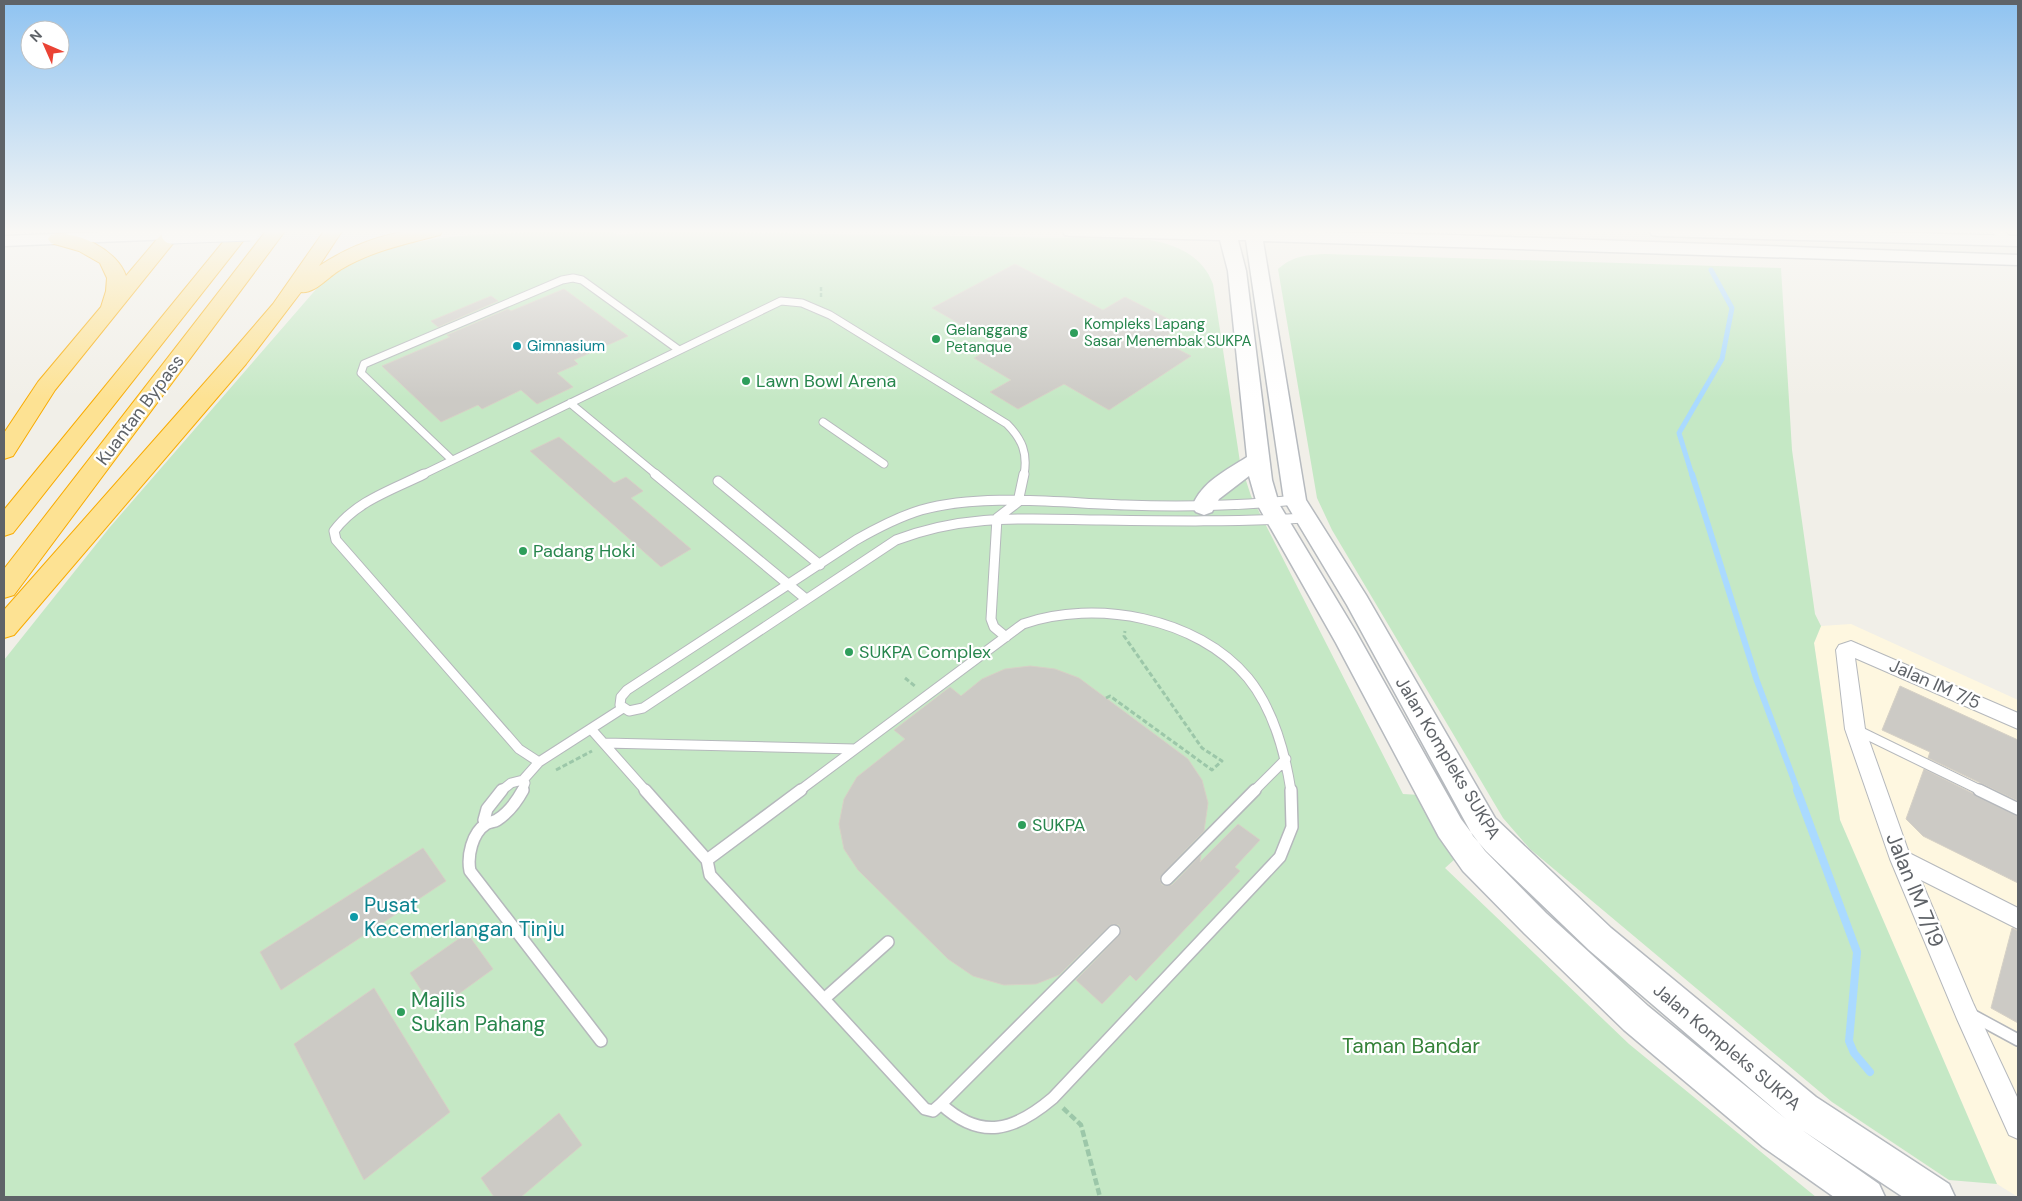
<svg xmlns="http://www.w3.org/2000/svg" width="2022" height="1201" font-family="'DM Sans',sans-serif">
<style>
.commercial{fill:#fef7e0}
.green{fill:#c5e8c5}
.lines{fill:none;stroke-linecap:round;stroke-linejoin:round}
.stream-far2{stroke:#aadaff;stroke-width:5}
.stream-far1{stroke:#aadaff;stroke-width:6}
.stream{stroke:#aadaff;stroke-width:8}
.building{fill:#cccac5;stroke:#d6d1c6}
.lane-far2-casing{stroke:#b5b8bc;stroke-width:9}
.lane-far1-casing{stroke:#b5b8bc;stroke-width:11}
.lane-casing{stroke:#b5b8bc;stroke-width:14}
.street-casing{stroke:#b5b8bc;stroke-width:2}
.secondary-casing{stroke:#b6babf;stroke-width:3}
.highway-casing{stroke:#f9ab00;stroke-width:2}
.path-far2{stroke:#9cc7a9;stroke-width:2.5;stroke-dasharray:4 2;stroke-linecap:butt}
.path-far1{stroke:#9cc7a9;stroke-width:3;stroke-dasharray:5 2.5;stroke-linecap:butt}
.path{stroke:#9cc7a9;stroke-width:4.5;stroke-dasharray:7 3;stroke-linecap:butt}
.lane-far2{stroke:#fff;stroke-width:7}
.lane-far1{stroke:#fff;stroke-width:9}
.lane{stroke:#fff;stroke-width:11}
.street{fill:#fff;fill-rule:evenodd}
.secondary{fill:#fff;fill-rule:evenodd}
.highway{fill:#fde293;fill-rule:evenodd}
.secondary-bridge-casing{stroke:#b6babf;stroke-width:21;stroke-linecap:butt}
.secondary-bridge{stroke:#fff;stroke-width:19}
.leisure-dot{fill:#2e9e5b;stroke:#fff;stroke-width:2}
.culture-dot{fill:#0f9aa8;stroke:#fff;stroke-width:2}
.labels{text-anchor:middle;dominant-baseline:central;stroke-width:4.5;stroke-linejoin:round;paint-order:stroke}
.far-leisure-label{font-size:15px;fill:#27864d;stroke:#fff;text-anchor:start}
.far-culture-label{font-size:15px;fill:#0d838f;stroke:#fff;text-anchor:start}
.leisure-label{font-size:18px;fill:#27864d;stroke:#fff;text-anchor:start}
.street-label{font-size:18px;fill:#5f6368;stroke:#fff}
.near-street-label{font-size:21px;fill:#5f6368;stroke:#fff}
.near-culture-label{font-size:21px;fill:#0d838f;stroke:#fff;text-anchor:start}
.near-leisure-label{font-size:21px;fill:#27864d;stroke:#fff;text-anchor:start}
.near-park-label{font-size:21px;fill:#348238;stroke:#fff}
</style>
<rect width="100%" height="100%" fill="#f1efe8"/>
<path class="commercial" d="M1851,624L2018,700V1197L1997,1184L1840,820L1814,643L1821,626Z"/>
<path class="green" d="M553,231H612L618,235L654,231L1143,239C1173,243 1202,254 1213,284L1240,462L1251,496L1403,794L1420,795L1455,859L1445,868L1629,1044L1816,1197H4V660L110,527L318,287C383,231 473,236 553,231Z
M1325,254L1781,268L1792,450L1815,614L1821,626L1814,643L1840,820L1997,1184L1949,1180L1832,1102L1530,849L1503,818L1332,530L1317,498L1278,269C1293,256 1306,255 1325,254Z"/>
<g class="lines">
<path class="stream-far2" d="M1692,475L1679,433L1722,359L1732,308L1711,270"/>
<path class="stream-far1" d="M1692,474L1757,681L1798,791"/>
<path class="stream" d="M1797,790L1857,952L1849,1041L1854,1053L1870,1072"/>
</g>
<path class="building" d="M1015,264L1103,310L1125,297L1182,326L1160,340L1191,356L1109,410L1064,384L1018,409L990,392L1011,380L974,358L997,345L932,308Z
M564,289L628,336L574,360L578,364L557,373L573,387L537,404L521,390L482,409L478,405L441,422L382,366L450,337L447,335L508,309L511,311Z
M491,296L498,301L438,327L431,321Z
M559,437L614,483L626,477L643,491L631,498L691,549L661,567L530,451Z
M1030,666L1055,669L1079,678L1188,759L1202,780L1208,803L1204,831L1162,874L1160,880L1162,885H1172L1201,855L1200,862L1238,824L1260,840L1235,867L1240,871L1136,981L1130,975L1102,1004L1076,980L1119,936L1121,930L1119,925L1113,924L1109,926L1059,975L1036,984L1004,985L973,976L948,959L858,870L844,849L839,824L844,799L857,777L905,739L894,730L950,687L961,696L982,679L1005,669Z
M1900,686L2018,740V801L1928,758L1930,752L1882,730Z
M1924,769L2018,816V883L1923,836L1906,819Z
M423,848L446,881L281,990L260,952Z
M2012,928L2018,931V1023L1991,1008Z
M467,933L493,969L435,1011L410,973Z
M374,988L450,1112L364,1180L294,1044Z
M559,1113L582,1145L521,1197H494L481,1178Z"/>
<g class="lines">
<defs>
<path id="lane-far2" d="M570,403L657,475
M823,422L884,464
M452,460L361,373L364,364L562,280L573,278L582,280L679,350
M422,475L781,301L802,303L830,315L1007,424C1022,439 1028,453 1024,475"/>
<path id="lane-far1" d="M424,474C392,490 356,501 334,531L336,540L519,749L539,762
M655,474L806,599
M718,481L820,565
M1295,500C1238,506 1182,507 1125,505C1061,503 983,493 921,510C898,517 877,528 856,540L627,690L621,697L620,705L629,711L643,708L896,540C966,513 1029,519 1102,520C1170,521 1237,522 1304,518
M1006,637L994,627L991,619L997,518L1018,502L1024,474
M591,729L646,791
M1857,730L1982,791
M605,743L855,749
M523,780L539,762L623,708
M501,791L511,783L523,780
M522,791L525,783L523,780
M799,791L1023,624C1095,599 1197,617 1248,678C1274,710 1285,752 1291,791
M1254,791L1286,759"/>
<path id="lane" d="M523,790C517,801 508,813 497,820C494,822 489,822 486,824C472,833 467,856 470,871L601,1041
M645,790L707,860
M1979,790L2018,809
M487,822L484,820L487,809L502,790
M707,860L710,875L925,1109L933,1111L941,1104C981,1141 1014,1131 1053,1098L1280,857L1292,827L1291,790
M707,860L801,790
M1167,879L1255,790
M824,999L888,942
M1970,1014L2018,1040
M941,1104L1114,931"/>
<path id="street" d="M1991,231H2004L2015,241L2009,245L2005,244Z
M1851,641L2018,713V729L1855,658L1865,729L1909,853L2018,908V929L1921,880L1973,1003L2018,1099V1139L2009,1135L1957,1019L1890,859L1845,729L1836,650L1839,645Z"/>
<path id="secondary" d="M128,231H177L180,234L177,238L171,239L4,246V236Z
M1062,231H1273L1451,235L2018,255V265L1263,241L1306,500L1366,595L1495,818L1611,928L1816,1097L1949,1184L1955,1197H1903L1802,1130L1879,1184L1885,1197H1834L1763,1147L1624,1030L1524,933L1463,871L1439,837L1336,643L1257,504L1249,476L1219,499L1212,512L1204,515L1196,512L1192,507C1201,482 1227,470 1247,457L1228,271L1220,240L1071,236L1065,235ZM1238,240H1246L1284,500L1347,605L1473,836L1486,851L1589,950L1787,1120L1648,1006L1546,913L1485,851L1461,819L1356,632L1279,504L1272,480L1246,271Z
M1650,231H1831L2018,236V246L1658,236L1652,235Z"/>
<path id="highway" d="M164,231H183L55,390L13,456L4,459V433L38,382L101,307L106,291L107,278L100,263L79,251L51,243L48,239L51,235C77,229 118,251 126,276Z
M232,231H251L13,533L4,536V510Z
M266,231H285L14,595L4,598V569Z
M324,231H342L319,266C354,243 400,226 442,231L440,235C405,244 371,251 340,270C329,276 315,294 301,292L246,364L14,635L4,638V610L230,354L273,304Z"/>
</defs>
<use href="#lane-far2" class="lane-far2-casing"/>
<use href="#lane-far1" class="lane-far1-casing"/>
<use href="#lane" class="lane-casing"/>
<use href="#street" class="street-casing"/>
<use href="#secondary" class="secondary-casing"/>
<use href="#highway" class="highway-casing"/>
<path class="path-far2" d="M821,287V297"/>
<path class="path-far1" d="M905,678L916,687
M1106,698L1110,696L1212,770L1222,761L1202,748L1124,636L1125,631
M556,770L592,751"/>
<path class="path" d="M1063,1108L1081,1125L1100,1197"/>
<use href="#lane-far2" class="lane-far2"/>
<use href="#lane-far1" class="lane-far1"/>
<use href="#lane" class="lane"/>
<use href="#street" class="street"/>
<use href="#secondary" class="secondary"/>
<use href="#highway" class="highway"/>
<defs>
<path id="secondary-bridge" d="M171,234L250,231"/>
</defs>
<use href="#secondary-bridge" class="secondary-bridge-casing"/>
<use href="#secondary-bridge" class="secondary-bridge"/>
</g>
<linearGradient id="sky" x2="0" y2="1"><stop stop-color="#8fc3f1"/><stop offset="0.58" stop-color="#f9f8f5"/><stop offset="1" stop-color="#f9f8f5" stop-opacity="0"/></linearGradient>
<rect width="2022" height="399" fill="url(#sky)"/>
<g class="leisure-dot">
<circle cx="1074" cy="333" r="5"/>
<circle cx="936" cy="339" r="5"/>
<circle cx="746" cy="381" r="5"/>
<circle cx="523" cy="551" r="5"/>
<circle cx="849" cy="652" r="5"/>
<circle cx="1022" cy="825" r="5"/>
<circle cx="401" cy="1012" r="5"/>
</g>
<g class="culture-dot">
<circle cx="517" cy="346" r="5"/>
<circle cx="354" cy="917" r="5"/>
</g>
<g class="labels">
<g class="far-leisure-label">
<text x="1084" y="324">Kompleks Lapang<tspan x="1084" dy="17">Sasar Menembak SUKPA</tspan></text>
<text x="946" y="330">Gelanggang<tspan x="946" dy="17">Petanque</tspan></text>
</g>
<g class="far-culture-label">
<text x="527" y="346">Gimnasium</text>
</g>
<g class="leisure-label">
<text x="756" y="381">Lawn Bowl Arena</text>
<text x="533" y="551">Padang Hoki</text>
<text x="859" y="652">SUKPA Complex</text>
<text x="1032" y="825">SUKPA</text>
</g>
<g class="street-label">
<text transform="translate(140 410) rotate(-53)">Kuantan Bypass</text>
<text transform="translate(1935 684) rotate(24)">Jalan IM 7/5</text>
<text transform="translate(1448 758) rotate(59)">Jalan Kompleks SUKPA</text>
<text transform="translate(1727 1047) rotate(40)">Jalan Kompleks SUKPA</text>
</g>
<g class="near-street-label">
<text transform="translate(1915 890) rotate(68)">Jalan IM 7/19</text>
</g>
<g class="near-culture-label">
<text x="364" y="905">Pusat<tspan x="364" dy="24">Kecemerlangan Tinju</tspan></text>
</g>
<g class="near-leisure-label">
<text x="411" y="1000">Majlis<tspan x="411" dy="24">Sukan Pahang</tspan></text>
</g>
<g class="near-park-label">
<text x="1411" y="1046">Taman Bandar</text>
</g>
</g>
<rect width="2022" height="1201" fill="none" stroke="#5f6368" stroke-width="10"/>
<g transform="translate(45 45) rotate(315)"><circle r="24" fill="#ffffff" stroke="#bfc1c3"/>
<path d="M0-4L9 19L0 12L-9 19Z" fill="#ea4335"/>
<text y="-8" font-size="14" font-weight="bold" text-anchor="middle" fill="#5f6368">N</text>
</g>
</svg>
